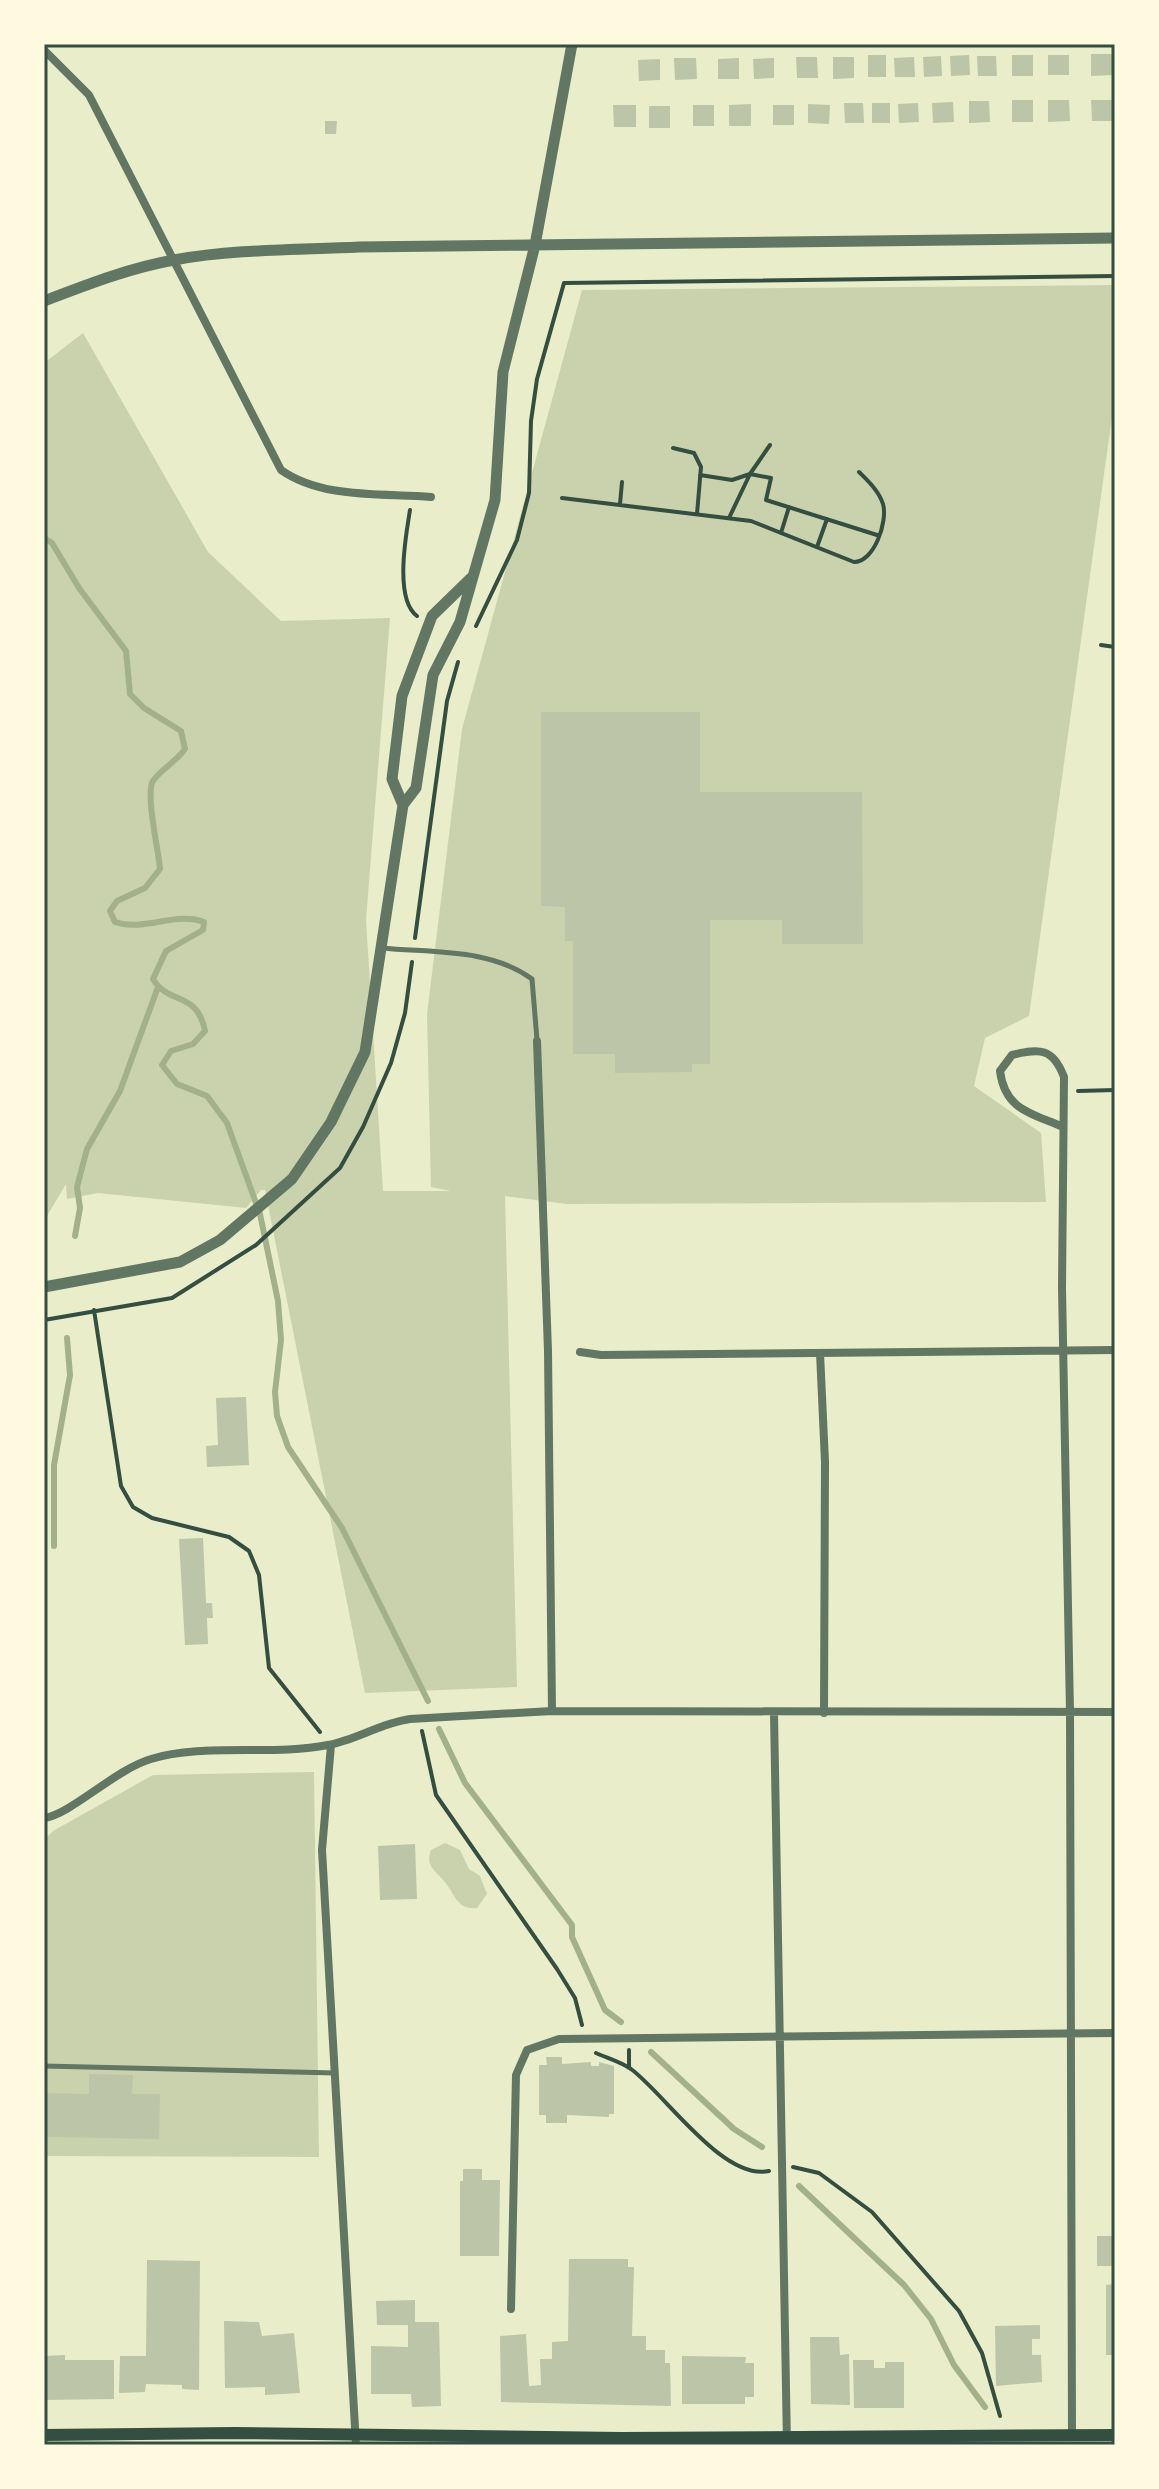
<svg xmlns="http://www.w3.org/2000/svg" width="1159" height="2489" font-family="'Zilla Slab',serif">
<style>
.green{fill:#cad2ad}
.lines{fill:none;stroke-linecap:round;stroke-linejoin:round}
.stream{stroke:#a3b18a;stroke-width:6}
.building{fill:#bcc5a7}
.path{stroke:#344e41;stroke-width:4}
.service{stroke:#617663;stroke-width:5}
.minor{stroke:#617663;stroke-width:8}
.tertiary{stroke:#617663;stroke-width:11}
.secondary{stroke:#344e41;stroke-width:12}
.neatline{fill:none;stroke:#344e41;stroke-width:3}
</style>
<rect width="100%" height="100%" fill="#e9edc9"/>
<path class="green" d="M1115,285V395L1029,1016L985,1038L974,1086L1041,1133L1046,1202L567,1204L505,1196L517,1687L365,1693L265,1190H261L246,1208L98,1193L67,1199L66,1184L44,1221V363L83,333L208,552L281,621L390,618L366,920L383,1191H451L431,1187L427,1014L462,729L582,290Z
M314,1772L319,2157L44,2156V1840L53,1831L153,1775Z
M445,1843L460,1850L469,1869L480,1876L487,1894L477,1908C457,1910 456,1896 445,1882C435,1870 425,1867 431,1850Z"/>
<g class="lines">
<path class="stream" d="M44,538L52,543L79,588L126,651L130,694L144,708L181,731L185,749C176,762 161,769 153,781C145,793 159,853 160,869L145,888L117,901L110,911L115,922C144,932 176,911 204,922L203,930L166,951L153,979C169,1006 197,990 205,1031L193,1044L171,1051L162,1065L177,1084L207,1096L227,1123L260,1214L278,1301L281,1340L275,1392L277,1416L288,1447L342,1528L428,1701
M75,1236L80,1208L77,1187L87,1149L120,1091L158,987
M54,1546V1465L70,1375L67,1338
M439,1729L465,1783L572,1925V1937L605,2010L621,2022
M651,2052L734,2129L762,2147
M799,2186L904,2285L931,2319L954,2365L985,2407"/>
</g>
<path class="building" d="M1091,54H1112L1113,75L1091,76Z
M868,55H886V77H868Z
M969,55L970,75L951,76L950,56Z
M1012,55H1033V76H1012Z
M1048,55H1069V75H1048Z
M941,56L942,76L924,77L923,57Z
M977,56H996L997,76H978Z
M796,57H817L818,78H797Z
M833,57H854V78L833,79Z
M914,57L915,77H895L894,58Z
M674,58H696L697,79L675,80Z
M739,58V79H718V59Z
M774,58V78L754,79L753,59Z
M660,59V80L639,81L638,60Z
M1012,100H1033V122H1012Z
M1048,100H1069L1070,121L1048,122Z
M1091,100H1112V121H1092Z
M969,101H989L990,122L969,123Z
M953,102L954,122L933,123L932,103Z
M844,103H863L864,123H845Z
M872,103H890V123H872Z
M918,103L919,122L899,123L898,104Z
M751,104V126H729V105Z
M808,104L830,105L829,124L808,123Z
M613,105H636V127H614Z
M693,105H714V126H693Z
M773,105H794V125H773Z
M649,106H670V128H649Z
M325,121H337L336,134H325Z
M541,712H700V792H862L863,944H782V920H710V1064H692V1072L615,1073V1054H573V941H565V907L541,906Z
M246,1397L249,1465L207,1467L206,1446L218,1445L216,1398Z
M203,1538L206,1603H212L213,1618H207L208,1644L185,1645L179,1539Z
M415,1844L417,1899L380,1900L378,1846Z
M546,2057H562V2064L591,2062V2066H599V2062L614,2066V2114H609V2117L567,2115V2123H546V2115H539V2065H547Z
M89,2074L133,2075L132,2094H160L159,2139L44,2137V2093L89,2094Z
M463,2169H482V2180H500L499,2256H460V2181H463Z
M1097,2236H1115V2266H1097Z
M569,2259H628V2267H634L632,2336H646V2350H665V2363H670L671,2406L501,2402L500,2336L526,2334L529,2386L541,2385L540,2359H552V2342L568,2341Z
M147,2260L200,2261L199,2390L182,2389V2385L146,2384L145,2392L119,2393L120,2356H146Z
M1115,2284V2355H1106V2285Z
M415,2300V2322H439L441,2406L412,2407L411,2394H371V2346L408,2347V2325H377L376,2301Z
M224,2321L259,2322L262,2336L294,2333L300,2393L265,2395V2387L225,2388Z
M1040,2325V2339H1032V2355H1041L1042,2382L996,2386L995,2326Z
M810,2337H839L840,2355L849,2354L850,2405L811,2404Z
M65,2355V2360H114V2399L44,2400L46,2356Z
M682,2356L746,2357L745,2363H754V2397H745V2404H682Z
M853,2360H874V2368H885V2362H904V2408H854Z"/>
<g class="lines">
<path class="path" d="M44,260V261
M673,448L694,453L701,467L697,514
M700,475L732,480L750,474L771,478L766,500L877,535
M562,498L751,521L854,562C874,562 888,522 883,504C879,491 868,481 859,472
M620,504L622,482
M410,510C406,535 394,599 417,616
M729,518L750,474L770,445
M781,533L789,507
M817,547L827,519
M476,626L517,540L529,493L531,421L537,379L564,283L1115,276
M1101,645L1115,647
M415,938L447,701L458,662
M1078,1091L1115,1090
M94,1310L121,1486L133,1507L152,1518L229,1537L249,1551L259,1575L269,1668L320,1732
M44,1320L172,1298L256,1245L340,1168L363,1127L391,1063L405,1013L412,962
M422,1731L436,1795L557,1969L575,1998L582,2025
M629,2050V2068
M596,2053C607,2058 621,2062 631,2069C665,2094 723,2181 769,2171
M793,2167L819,2173L872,2212L959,2311L982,2353L1000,2416"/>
<path class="service" d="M382,948C431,953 490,948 532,979L537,1040
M44,2066L335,2073"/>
<path class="minor" d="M44,50L89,95L281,470C322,499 382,493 431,497
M537,1041L548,1351L552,1711
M1063,1127C1031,1113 1005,1110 1000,1071L1012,1055C1040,1048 1053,1048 1064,1077L1062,1288L1070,1712L1072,2434
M580,1352L601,1355L1115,1350
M820,1353L825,1462L824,1713
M774,1713L787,2445
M331,1745L322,1850L356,2445
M44,1818C70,1815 116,1769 151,1759C202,1743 272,1756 328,1745C356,1740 381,1723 410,1719L552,1711L1115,1712
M511,2309L516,2075L527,2050L559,2039L1115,2033"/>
<path class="tertiary" d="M44,301C86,285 129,268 174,260C234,249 298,250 359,247L1115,238
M403,805L392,779L402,696L432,616L471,578
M44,1287L180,1262L220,1240L292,1179L331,1122L365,1052L403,805L416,788L433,675L460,622L495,500L503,372L535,245L572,44"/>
<path class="secondary" d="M44,2435L235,2433L621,2438L1115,2435"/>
</g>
<rect width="1159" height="2489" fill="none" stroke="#fefae0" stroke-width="92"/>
<rect x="46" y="46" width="1067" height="2397" class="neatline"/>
</svg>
